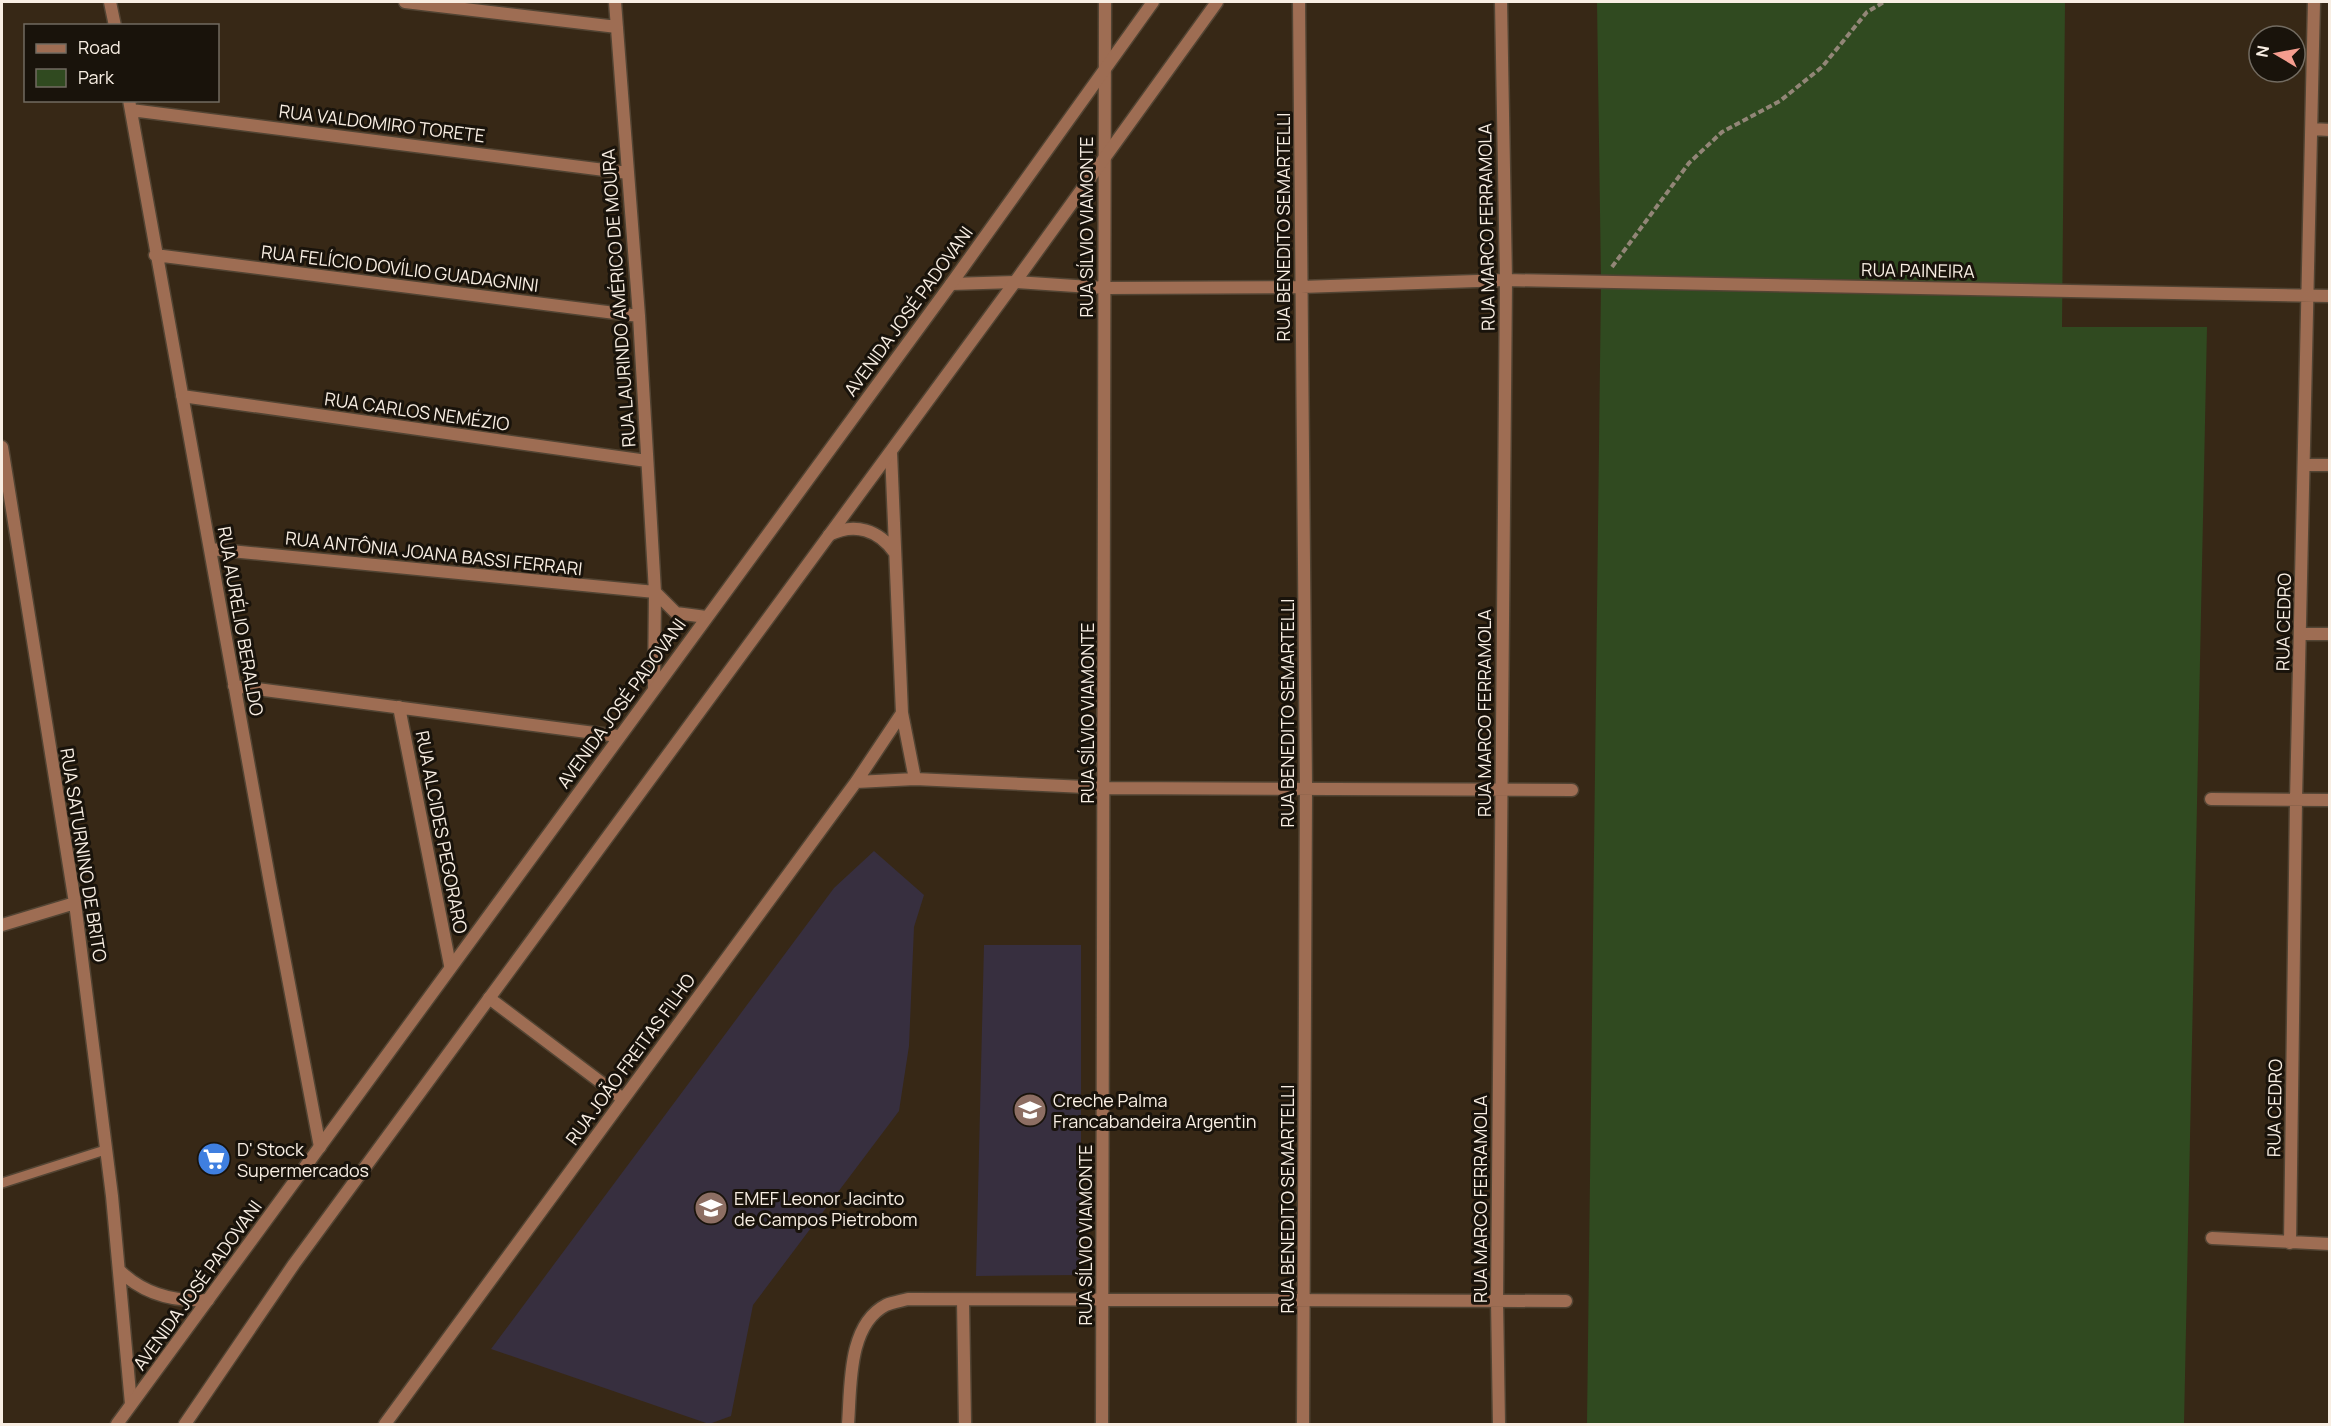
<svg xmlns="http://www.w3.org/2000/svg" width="2331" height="1426" font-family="Manrope,sans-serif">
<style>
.education{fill:#372f3f}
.green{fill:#304a20}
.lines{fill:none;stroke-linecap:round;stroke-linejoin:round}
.service-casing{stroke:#524433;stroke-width:12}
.minor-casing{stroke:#524433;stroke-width:15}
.tertiary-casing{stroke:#524433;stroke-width:15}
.path{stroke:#928677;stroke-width:4;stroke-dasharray:6 3;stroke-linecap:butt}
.service{stroke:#9e6d53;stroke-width:9}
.minor{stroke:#9e6d53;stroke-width:12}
.tertiary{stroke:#9e6d53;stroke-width:12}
.labels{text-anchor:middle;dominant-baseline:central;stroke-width:6;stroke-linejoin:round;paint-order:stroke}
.street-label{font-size:18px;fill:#f8eee3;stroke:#19130b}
.poi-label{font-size:18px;fill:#f8eee3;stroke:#19130b;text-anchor:start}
</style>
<rect width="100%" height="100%" fill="#372816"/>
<path class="education" d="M874,851L924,895L914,927L909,1046L899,1111L753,1305L731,1416L709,1424L491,1349L834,888Z
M984,945H1081V1275L976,1276Z"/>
<path class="green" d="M1597,2H2065L2062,327H2207L2184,1424H1587L1601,282Z"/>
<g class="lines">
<defs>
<path id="service" d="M2,1183L105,1150"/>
<path id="minor" d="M110,2L115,26
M405,2L617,27
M615,2L639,316L655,592L654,687
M1299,2L1306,789L1303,1424
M129,100L270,883L320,1147
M131,110L628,173
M2312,129L2330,130
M155,255L639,316
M951,284L1015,282L1105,288L1301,287L1506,280L2330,296
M182,396L647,461
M2,447L75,903L112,1196L131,1404
M891,452L902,713L915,779
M2304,465H2330
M829,535C855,522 879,530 895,553
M210,549L655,592
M655,592L676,613L706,617
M2301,634H2330
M234,686L618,736
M399,707L450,965
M856,782L915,779L1106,788L1572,790
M2211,799L2330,800
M2,925L75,903
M489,998L623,1099
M2212,1238L2330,1244
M2290,1243L2296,800L2314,2
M119,1270C143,1294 175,1302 208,1300
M963,1301L965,1424
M385,1424L856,782L902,713
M848,1424C851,1388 847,1325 886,1305C893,1302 901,1301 908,1299L1566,1301
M1102,1424L1105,2
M1499,1424L1497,1300L1506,280L1501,2"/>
<path id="tertiary" d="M117,1424L951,284L1153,2
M185,1424L294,1264L1015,282L1217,2"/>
</defs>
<use href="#service" class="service-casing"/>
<use href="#minor" class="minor-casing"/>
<use href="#tertiary" class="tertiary-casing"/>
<path class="path" d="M1612,267L1689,163L1722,132L1780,101L1822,67L1867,12L1884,2"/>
<use href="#service" class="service"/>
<use href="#minor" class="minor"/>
<use href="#tertiary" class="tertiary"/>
</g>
<defs>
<symbol id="school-disc" viewBox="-11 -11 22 22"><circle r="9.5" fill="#8d6e63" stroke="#19130b"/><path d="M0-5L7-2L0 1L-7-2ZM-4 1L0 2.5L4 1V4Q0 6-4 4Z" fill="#fff"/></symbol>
<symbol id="supermarket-disc" viewBox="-11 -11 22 22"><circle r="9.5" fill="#3f7fe0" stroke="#19130b"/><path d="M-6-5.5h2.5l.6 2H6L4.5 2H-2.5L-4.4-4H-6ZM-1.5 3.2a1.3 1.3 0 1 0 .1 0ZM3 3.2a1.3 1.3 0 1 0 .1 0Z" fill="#fff"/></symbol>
</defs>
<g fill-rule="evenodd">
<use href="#school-disc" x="1011" y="1091" width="38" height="38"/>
<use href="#supermarket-disc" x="195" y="1140" width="38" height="38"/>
<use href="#school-disc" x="692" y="1189" width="38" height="38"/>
</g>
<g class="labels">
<g class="street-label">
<text transform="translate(382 123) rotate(7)">RUA VALDOMIRO TORETE</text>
<text transform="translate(1086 227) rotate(-90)">RUA SÍLVIO VIAMONTE</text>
<text transform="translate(1283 227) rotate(-90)">RUA BENEDITO SEMARTELLI</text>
<text transform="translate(1486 227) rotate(-91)">RUA MARCO FERRAMOLA</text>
<text transform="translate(400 268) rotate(7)">RUA FELÍCIO DOVÍLIO GUADAGNINI</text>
<text transform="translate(1918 270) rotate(1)">RUA PAINEIRA</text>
<text transform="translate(618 298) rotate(-94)">RUA LAURINDO AMÉRICO DE MOURA</text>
<text transform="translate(908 311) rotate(-54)">AVENIDA JOSÉ PADOVANI</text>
<text transform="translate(417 411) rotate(8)">RUA CARLOS NEMÉZIO</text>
<text transform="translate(434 553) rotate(6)">RUA ANTÔNIA JOANA BASSI FERRARI</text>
<text transform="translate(241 621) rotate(80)">RUA AURÉLIO BERALDO</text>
<text transform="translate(2283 622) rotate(-89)">RUA CEDRO</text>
<text transform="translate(621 703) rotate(-54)">AVENIDA JOSÉ PADOVANI</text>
<text transform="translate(1087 713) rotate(-90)">RUA SÍLVIO VIAMONTE</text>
<text transform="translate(1287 713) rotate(-90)">RUA BENEDITO SEMARTELLI</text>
<text transform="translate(1484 713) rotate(-90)">RUA MARCO FERRAMOLA</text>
<text transform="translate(442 832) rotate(79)">RUA ALCIDES PEGORARO</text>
<text transform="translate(84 855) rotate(81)">RUA SATURNINO DE BRITO</text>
<text transform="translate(630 1059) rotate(-54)">RUA JOÃO FREITAS FILHO</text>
<text transform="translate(2274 1108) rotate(-89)">RUA CEDRO</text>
<text transform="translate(1287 1199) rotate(-90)">RUA BENEDITO SEMARTELLI</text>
<text transform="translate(1480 1199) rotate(-90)">RUA MARCO FERRAMOLA</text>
<text transform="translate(1085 1235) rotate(-90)">RUA SÍLVIO VIAMONTE</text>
<text transform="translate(197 1285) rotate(-54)">AVENIDA JOSÉ PADOVANI</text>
</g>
<g class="poi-label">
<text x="1053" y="1100">Creche Palma<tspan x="1053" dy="21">Francabandeira Argentin</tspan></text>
<text x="237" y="1149">D' Stock<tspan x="237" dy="21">Supermercados</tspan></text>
<text x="734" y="1198">EMEF Leonor Jacinto<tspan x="734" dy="21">de Campos Pietrobom</tspan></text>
</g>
</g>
<rect width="2331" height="1426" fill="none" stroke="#f8eee3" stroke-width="6"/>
<rect x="24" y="24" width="195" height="78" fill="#19130b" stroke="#726b61" stroke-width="1.5"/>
<rect x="36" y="44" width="30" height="9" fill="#9e6d53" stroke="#726b61" stroke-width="1.5"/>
<text x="78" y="54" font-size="18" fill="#f8eee3">Road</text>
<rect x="36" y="69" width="30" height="18" fill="#304a20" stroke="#726b61" stroke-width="1.5"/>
<text x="78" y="84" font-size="18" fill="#f8eee3">Park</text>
<g transform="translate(2277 54) rotate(280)"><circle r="28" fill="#19130b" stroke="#726b61" stroke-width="1.5"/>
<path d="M0-4.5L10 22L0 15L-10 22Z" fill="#f59d8f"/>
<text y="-9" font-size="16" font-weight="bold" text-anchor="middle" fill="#f8eee3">N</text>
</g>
</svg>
